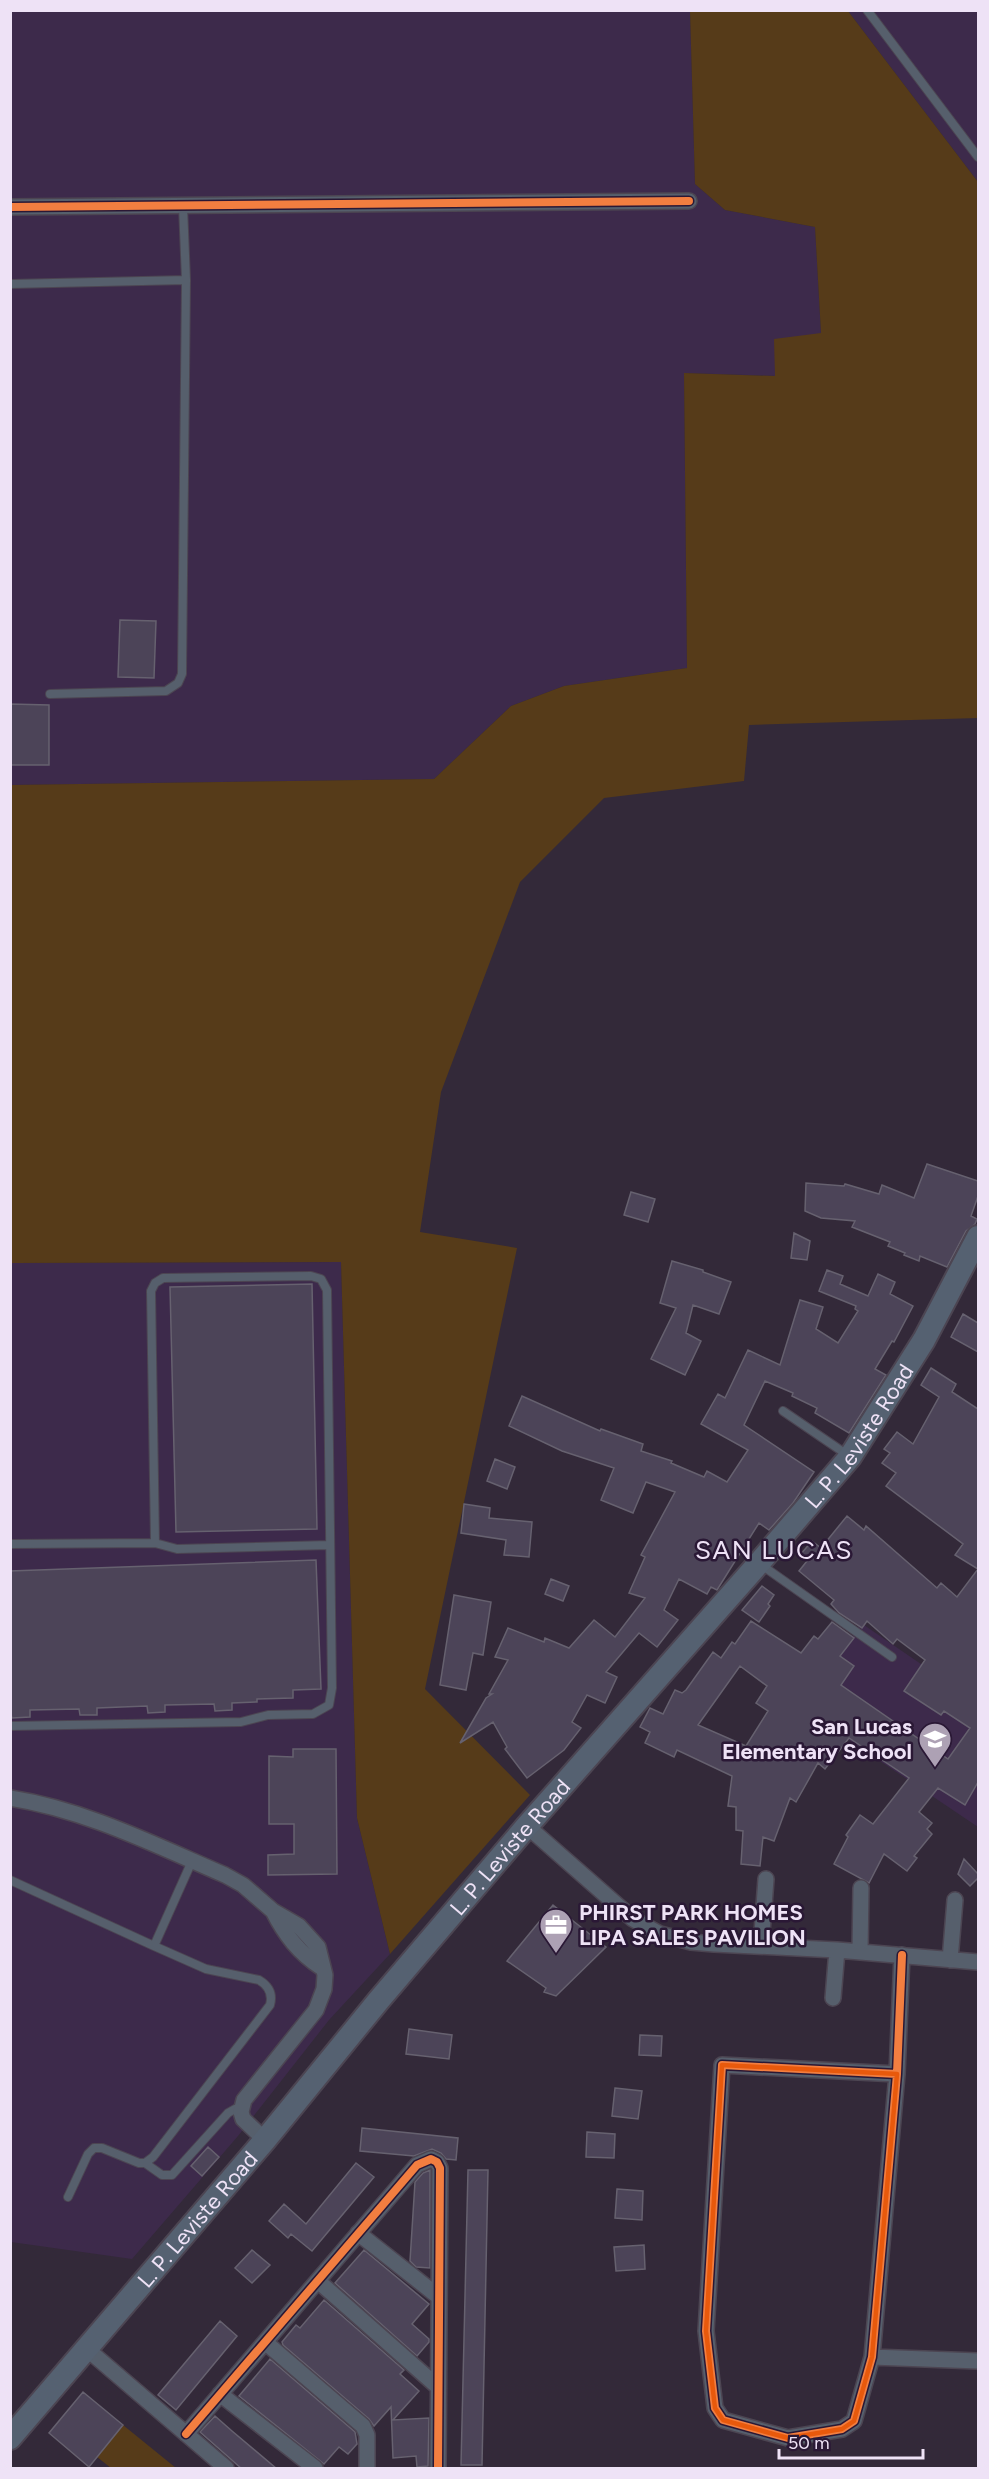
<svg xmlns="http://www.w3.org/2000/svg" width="989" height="2479" font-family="Figtree,sans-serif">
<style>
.built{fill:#3d2a4b}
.green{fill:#563b19}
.building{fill:#4c4458;stroke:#66616f;stroke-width:1.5;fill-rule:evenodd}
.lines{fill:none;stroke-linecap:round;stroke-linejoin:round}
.service-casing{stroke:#4c4552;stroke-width:10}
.minor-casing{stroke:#4c4552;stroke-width:18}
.secondary-casing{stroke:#4c4552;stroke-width:26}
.service{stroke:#565f6c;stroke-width:8}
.minor{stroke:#565f6c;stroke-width:15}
.secondary{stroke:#556171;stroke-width:22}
.cycleway-casing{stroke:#2a1835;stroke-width:11}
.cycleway{stroke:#f27e40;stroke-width:8}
.marked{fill:none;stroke:#e8590c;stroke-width:4.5;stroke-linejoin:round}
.labels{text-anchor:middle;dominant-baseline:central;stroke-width:5;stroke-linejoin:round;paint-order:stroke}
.street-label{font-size:22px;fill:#eee2f6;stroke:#2a1835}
.poi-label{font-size:22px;font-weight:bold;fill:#eee2f6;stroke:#2a1835;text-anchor:end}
.quarter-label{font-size:26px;letter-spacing:1.5px;fill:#eee2f6;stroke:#2a1835}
</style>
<rect width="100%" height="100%" fill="#332939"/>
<path class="built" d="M10,11H690L695,184L725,210L815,227L821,333L776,376L684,373L687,668L564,686L511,706L434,779L11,785Z
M848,11H978V182Z
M341,1262L357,1818L390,1954L329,2020L238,2136L132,2259L11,2242V1263Z
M861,1623L978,1703V1827L803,1709Z"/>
<path class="green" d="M690,11H848L978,182V718L749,725L744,781L604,798L520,882L441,1092L420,1232L517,1248L425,1689L530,1795L390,1954L357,1818L341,1262L11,1263L10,785L434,779L511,706L564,686L687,668L684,373L775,376L774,339L821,333L815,227L725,210L695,184Z
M123,2425L176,2468H111L97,2457Z"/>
<path class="building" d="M120,620L156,621L154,678L118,677Z
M10,704L49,705V765H10Z
M927,1164L978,1181V1196L971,1216L977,1219L975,1224L966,1231L947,1267L920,1256L919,1261L904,1255L905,1253L888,1246L890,1242L852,1227L855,1221L821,1218L805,1211L806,1183L844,1186L845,1184L879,1194L882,1185L914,1198Z
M631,1192L655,1199L648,1222L624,1215Z
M794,1233L810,1241L807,1260L791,1258Z
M672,1261L703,1270V1272L731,1282L719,1314L693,1305L686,1333L701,1341L685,1375L651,1359L676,1308L660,1303Z
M827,1270L843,1276L840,1284L868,1296L878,1274L895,1282L890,1294L913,1306L894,1342L892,1341L875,1369L886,1375L849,1433L815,1413L817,1408L792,1396L793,1393L765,1381L744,1425L814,1472L793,1503L769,1530L759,1523L717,1590L711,1587L707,1594L679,1579L664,1610L678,1620L657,1647L639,1633L606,1672L617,1677L605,1703L587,1695L572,1722L581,1728L564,1750L527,1778L505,1749L507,1747L493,1722L460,1743L486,1698L492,1694H489L508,1660L495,1657L508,1628L544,1642L545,1638L569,1648L594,1620L615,1637L645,1598L629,1593L645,1557L641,1555L675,1492L646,1482L633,1513L601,1500L614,1468L562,1451L509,1426L522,1396L600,1431L601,1429L643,1444L641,1451L672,1461L671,1463L704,1477L707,1471L727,1482L748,1450L701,1424L718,1394L725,1398L748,1350L780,1365L800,1300L823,1307L816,1329L838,1343L858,1311L855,1309L856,1306L819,1291Z
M312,1284L317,1529L176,1532L170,1287Z
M963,1314L978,1323V1352L951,1337Z
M931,1368L956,1384L952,1392L978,1409V1782L965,1805L938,1788L919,1812L932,1823L927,1829L932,1834L914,1856L917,1858L907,1871L884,1854L869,1883L834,1864L848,1837L846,1835L860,1815L873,1824L909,1778L849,1738L825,1769L818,1763L796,1802L790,1798L774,1841L763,1837L760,1866L741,1864L743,1831L736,1830V1807L728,1806L732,1776L677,1750L674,1757L645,1743L650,1732L640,1727L650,1708L663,1714L675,1690L682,1693L686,1690L713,1652L721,1658L732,1642L735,1644L751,1621L801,1653L814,1636L818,1639L832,1622L854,1638L840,1656L854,1666L841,1685L948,1759L970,1728L944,1711L941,1715L904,1691L925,1660L897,1639L893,1644L867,1621L862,1628L839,1613L831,1604L834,1600L799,1571L807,1561L800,1555L812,1541L821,1548L847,1516L864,1530L866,1526L937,1588L941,1583L957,1597L978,1569L955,1555L963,1544L886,1486L896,1473L882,1463L890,1453L884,1449L897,1432L913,1444L939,1397L921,1385ZM740,1666L767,1686L756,1703L768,1711L746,1746L698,1725Z
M495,1459L515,1467L507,1489L487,1481Z
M464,1504L490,1508L489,1518L532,1522L529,1557L504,1555L506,1540L461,1533Z
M316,1560L321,1689L293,1690V1698L257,1699V1702L232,1703V1710L215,1711L214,1704L165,1705V1712L148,1713L147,1706L97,1708V1715H80L79,1709L30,1710V1717L12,1718L10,1711V1571Z
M551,1579L569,1586L563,1601L545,1594Z
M762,1586L774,1595L768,1604L770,1606L759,1622L742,1610Z
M454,1595L491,1602L483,1655L473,1653L466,1690L440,1685Z
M293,1749H336L337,1874L268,1875V1855L294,1854V1824H269V1756L293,1757Z
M964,1859L978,1874V1878L970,1886L958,1874Z
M553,1905L606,1947L556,1996L544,1992L546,1988L507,1961Z
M409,2029L452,2035L449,2059L406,2054Z
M640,2035L662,2036L661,2056L639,2055Z
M615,2088L642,2091L638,2119L612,2116Z
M362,2128L458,2138L456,2160L446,2159L441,2153L432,2149L414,2156L360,2151Z
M587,2132L615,2134L614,2158L586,2157Z
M208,2147L219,2157L202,2176L191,2166Z
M356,2163L374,2177L312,2251L291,2234L288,2238L269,2221L284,2204L306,2224Z
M430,2170V2268L416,2267L410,2261L415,2182L423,2173Z
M468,2170H488L482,2465H461Z
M617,2189L643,2191L642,2220L615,2218Z
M644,2245L645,2269L616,2271L614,2247Z
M252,2250L270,2265L252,2283L235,2268Z
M364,2250L429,2304L412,2324L429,2339V2342L417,2356L335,2283Z
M324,2300L404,2370L400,2374L419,2391L393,2420L429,2418L428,2466L417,2467L416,2456L393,2458L391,2407L374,2426L369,2419L283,2345L282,2342L296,2325L300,2328Z
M220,2321L237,2336L176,2410L158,2395Z
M270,2359L355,2432L357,2444L348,2454L339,2447L324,2464L239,2396Z
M83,2392L123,2425L89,2467L49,2433Z
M215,2416L232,2431L277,2469H242L200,2432Z"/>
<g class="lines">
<defs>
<path id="service" d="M867,10L978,157
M10,284L186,280
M50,694L166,691L178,683L182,674L186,280L183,206
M783,1411L849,1456
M10,1544L155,1543L177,1549L329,1545
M760,1564L892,1657
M10,1726L241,1722L268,1715L313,1714L329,1705L332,1688L327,1290L321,1279L311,1276L163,1278L155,1283L151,1291L155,1543
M10,1880L154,1946L192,1861
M145,2163L162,2175H172L228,2113L235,2109L241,2108
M68,2197L88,2154L94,2148H102L139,2163H145L153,2157L270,2005C273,1994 269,1986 259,1980L206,1969L154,1946"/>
<path id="minor" d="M10,207L689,201
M10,1798C86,1810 155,1845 225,1875L243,1885L273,1911L299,1926L318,1947L325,1975L324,1989L316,2010L244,2100L241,2112L243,2119L265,2140
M527,1826L633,1919L660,1934L691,1942L714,1944L837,1950L978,1962
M273,1911C285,1935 299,1953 322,1968
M761,1946L766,1879
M860,1952L861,1888
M950,1960L955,1900
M833,1998L837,1950
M897,2074L722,2065L706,2331L715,2408L723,2420L788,2438L842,2429L854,2421L872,2357L897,2074L902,1955
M358,2233L439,2297
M318,2281L438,2387
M265,2342L363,2426L367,2435V2468
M87,2349L226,2468
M872,2357L978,2361
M220,2394L315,2468
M186,2434L417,2165L431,2159L437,2162L440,2168L438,2468"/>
<g id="secondary">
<path id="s1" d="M10,2438L265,2140L379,2000L527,1826L759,1563L850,1457L924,1340L978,1237"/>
</g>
</defs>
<use href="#service" class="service-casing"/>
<use href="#minor" class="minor-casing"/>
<use href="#secondary" class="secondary-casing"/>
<use href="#service" class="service"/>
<use href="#minor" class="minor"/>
<use href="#secondary" class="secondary"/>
<defs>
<path id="cycleway" d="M10,207L689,201
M897,2074L722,2065L706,2331L715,2408L723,2420L788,2438L842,2429L854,2421L872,2357L897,2074L902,1955
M186,2434L417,2165L431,2159L437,2162L440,2168L438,2468"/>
</defs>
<use href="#cycleway" class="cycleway-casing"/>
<use href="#cycleway" class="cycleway"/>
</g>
<path class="marked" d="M722,2065L897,2074L872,2357L854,2421L842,2429L788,2438L723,2420L715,2408L706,2331Z"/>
<defs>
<symbol id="school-pin" viewBox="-11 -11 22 30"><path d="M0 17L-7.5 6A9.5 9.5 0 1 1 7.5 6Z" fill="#ada1b4" stroke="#2a1835"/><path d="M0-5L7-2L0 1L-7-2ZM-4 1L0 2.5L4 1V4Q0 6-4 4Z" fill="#fff"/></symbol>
<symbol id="office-pin" viewBox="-11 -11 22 30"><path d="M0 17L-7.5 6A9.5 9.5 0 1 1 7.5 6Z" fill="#ada1b4" stroke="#2a1835"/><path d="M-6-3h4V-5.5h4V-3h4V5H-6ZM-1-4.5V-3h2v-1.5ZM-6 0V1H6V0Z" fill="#fff"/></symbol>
</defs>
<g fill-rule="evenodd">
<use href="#school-pin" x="916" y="1720" width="38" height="52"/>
<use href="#office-pin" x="537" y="1906" width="38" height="52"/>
</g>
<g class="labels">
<g class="street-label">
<text stroke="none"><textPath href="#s1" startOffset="1314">L. P. Leviste Road</textPath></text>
<text stroke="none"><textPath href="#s1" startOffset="774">L. P. Leviste Road</textPath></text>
<text stroke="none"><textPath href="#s1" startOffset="288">L. P. Leviste Road</textPath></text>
</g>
<g class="poi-label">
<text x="912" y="1726">San Lucas<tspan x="912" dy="25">Elementary School</tspan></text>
<text x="579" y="1912" text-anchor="start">PHIRST PARK HOMES<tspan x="579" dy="25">LIPA SALES PAVILION</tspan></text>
</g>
<g class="quarter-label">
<text x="774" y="1550">SAN LUCAS</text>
</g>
</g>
<rect width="989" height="2479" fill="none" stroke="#eee2f6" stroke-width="24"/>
<path d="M779 2449v9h144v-9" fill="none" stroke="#eee2f6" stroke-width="3"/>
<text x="788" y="2449" font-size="18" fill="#eee2f6" stroke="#2a1835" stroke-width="4.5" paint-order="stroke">50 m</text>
</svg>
